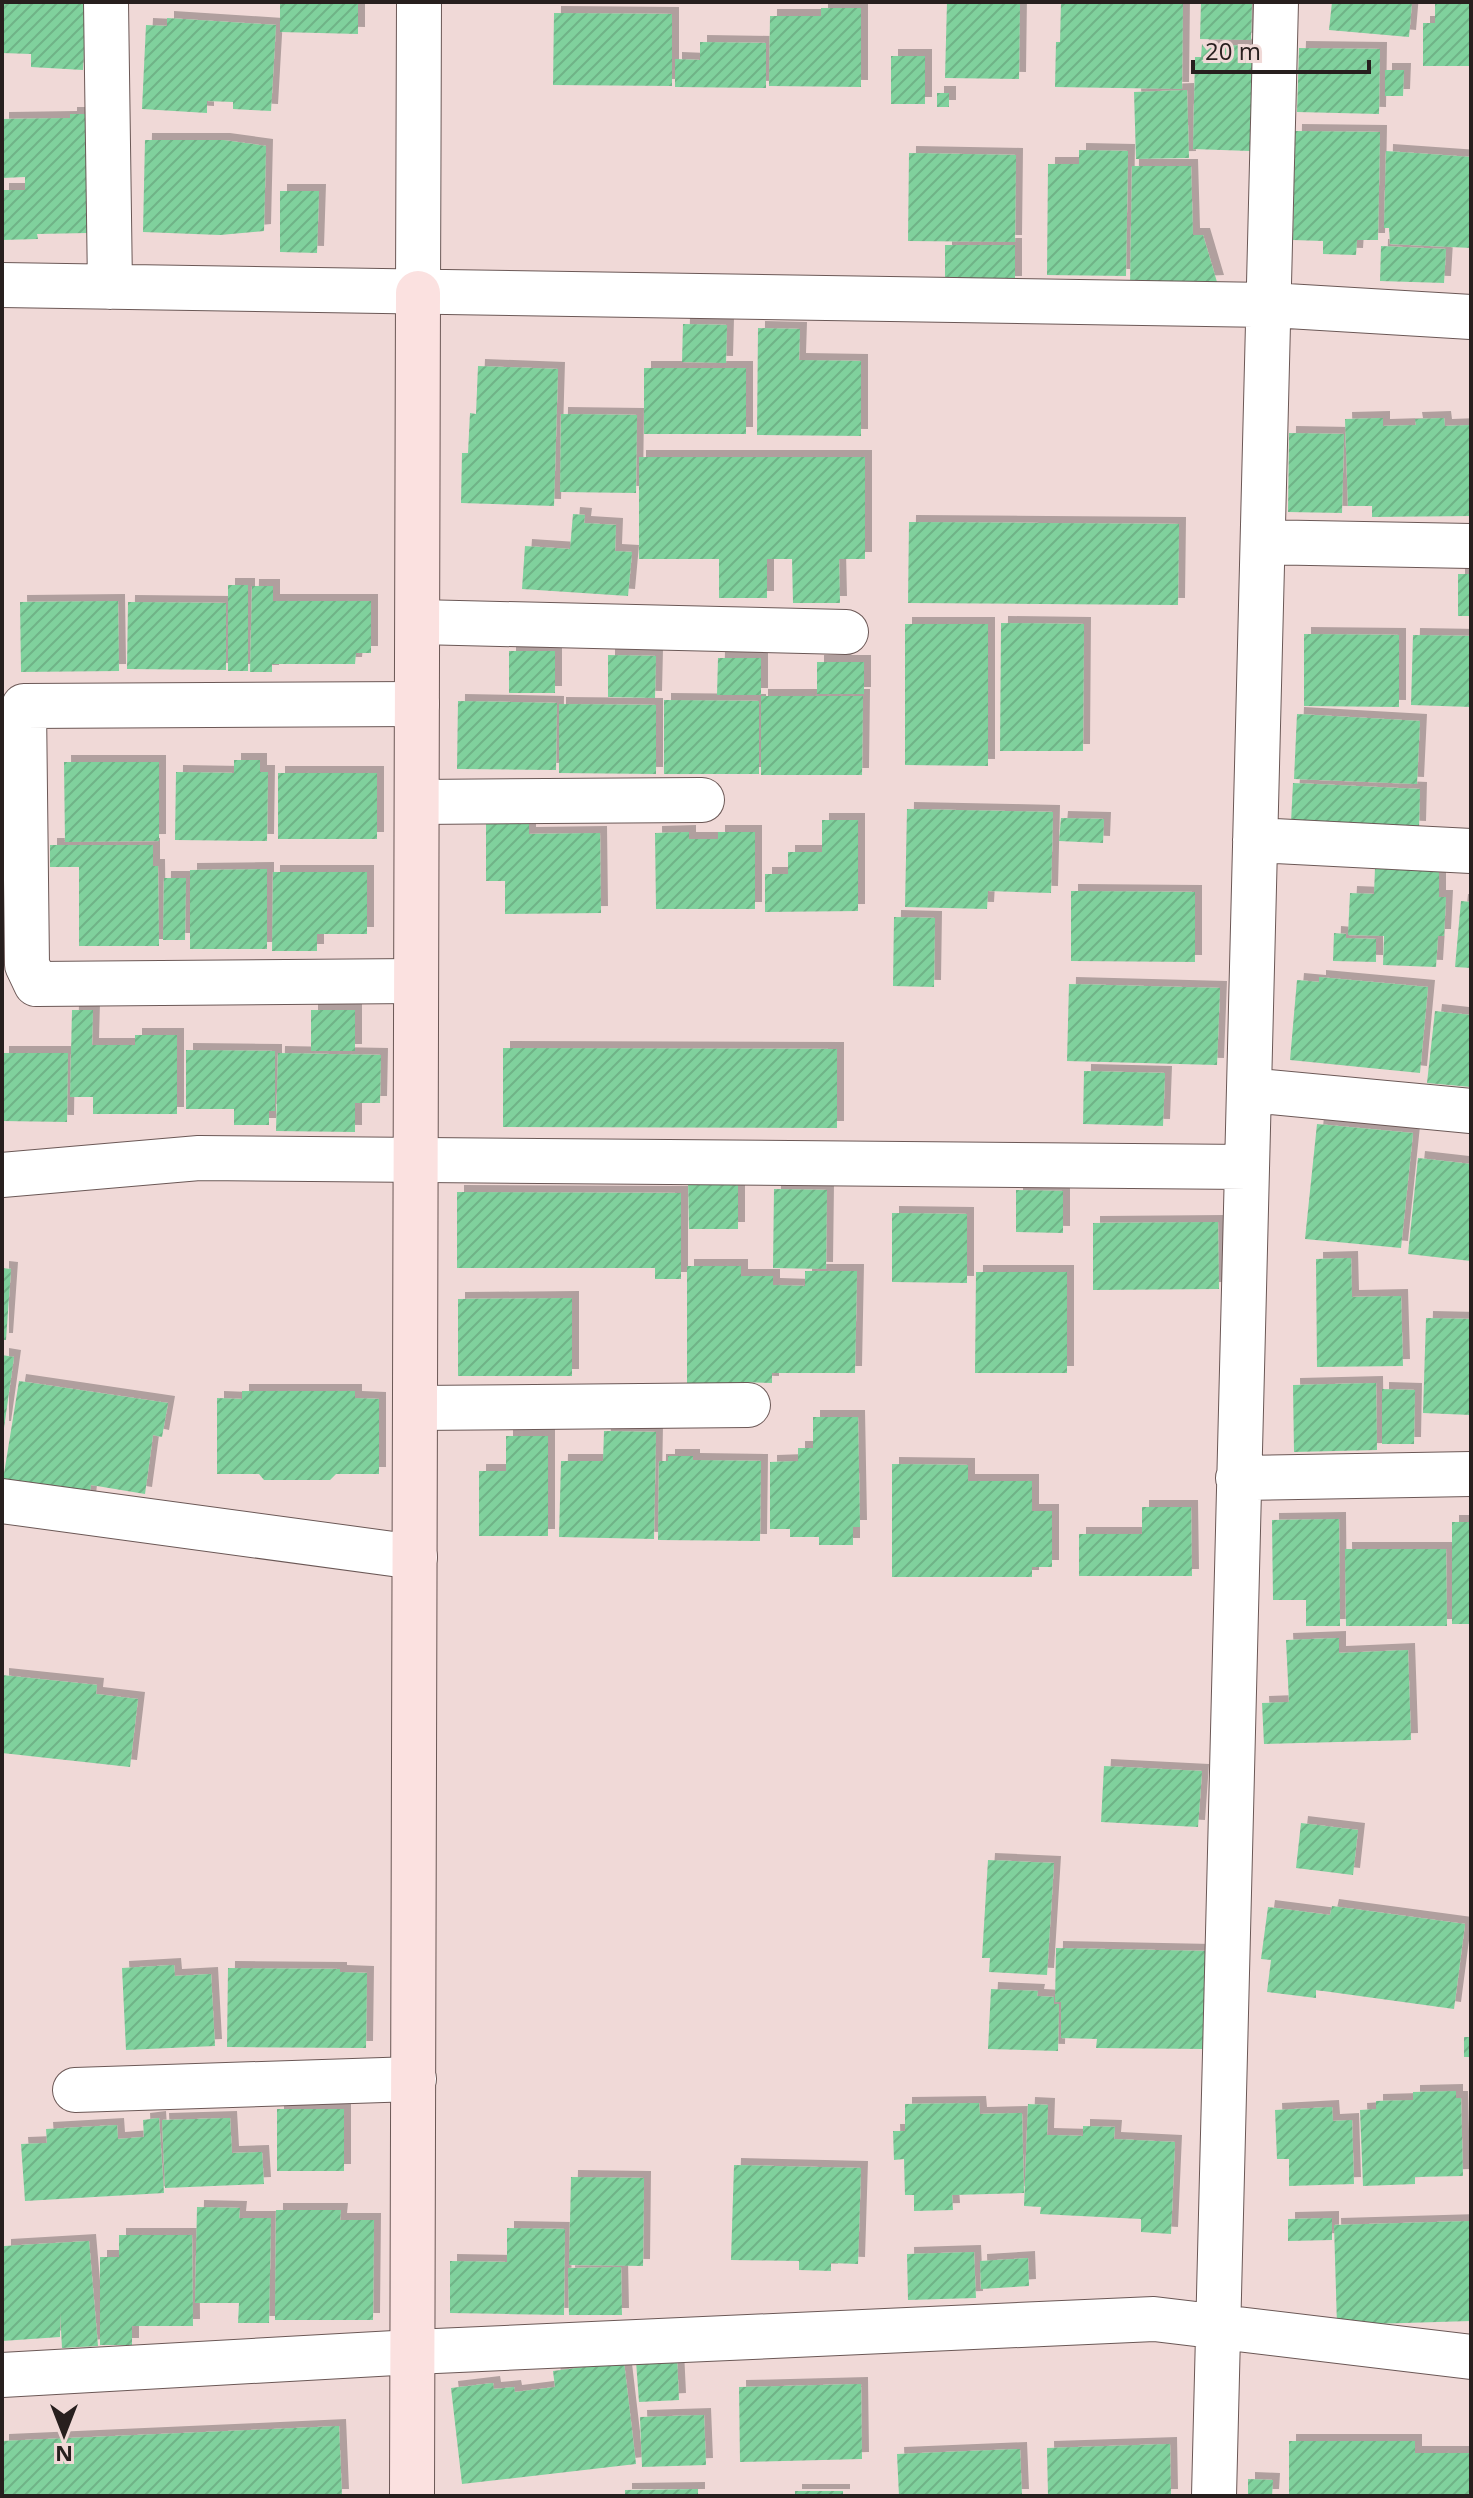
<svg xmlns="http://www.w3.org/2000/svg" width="1473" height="2498" font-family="'Open Sans',sans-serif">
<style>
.building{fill:url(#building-hatch);filter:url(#shadow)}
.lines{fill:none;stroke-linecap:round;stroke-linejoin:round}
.street-casing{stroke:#6b5856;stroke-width:46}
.secondary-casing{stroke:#6b5856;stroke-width:46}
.street{stroke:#fff;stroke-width:44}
.secondary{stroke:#fbe1e0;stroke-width:44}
</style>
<defs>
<pattern id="building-hatch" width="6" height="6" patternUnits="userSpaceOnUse" patternTransform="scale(2)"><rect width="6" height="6" fill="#80d19d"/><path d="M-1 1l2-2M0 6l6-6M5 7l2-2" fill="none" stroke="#6fb387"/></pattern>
<filter id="shadow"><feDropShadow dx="7" dy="-7" stdDeviation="0" flood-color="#0004"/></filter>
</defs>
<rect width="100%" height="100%" fill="#f0d9d7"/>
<path class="building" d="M2,2H86L83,70L31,67V54L2,53Z
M280,2H358V34L280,32Z
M947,2H1020L1019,79L945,78Z
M1061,2H1183L1182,89L1055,87L1056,42H1060Z
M1201,2H1252L1251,40L1200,39Z
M1332,2H1412L1409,37L1329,30Z
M1435,2H1471V66H1423V23H1435Z
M821,8H861V87L769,86L770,16H821Z
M554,13L672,14V86L553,85Z
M167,18L276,25L271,111L233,109V102L207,101V113L142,109L146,25L167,26Z
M700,42L766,43V88L675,87V59L700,60Z
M1202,44L1253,46L1250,151L1193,149L1195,57H1201Z
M1299,48L1380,49L1379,114L1297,112Z
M891,56H925V104H891Z
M1385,70H1404L1403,96H1385Z
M1187,90L1189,158L1136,159L1134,92Z
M937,93H949V107H937Z
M70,114H86L88,233L37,234L38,239L2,240V190H25V177L2,178V119L70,118Z
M1295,131L1380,132L1378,240H1357L1356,255L1323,254V241L1293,240Z
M145,140H223L266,146L264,231L220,235L143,232Z
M1079,150L1128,151L1126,276L1047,275L1048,164H1079Z
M1386,151L1471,157V248L1390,244L1389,228H1384Z
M909,153L1016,155L1015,242L908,241Z
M1132,166H1191L1193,235H1203L1217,282L1130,286Z
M280,191H319L317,253L280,252Z
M945,245H1015V283H945Z
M1381,246L1446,249L1444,283L1380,281Z
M683,324L727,325L726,363L682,362Z
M758,328L800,329L799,360L861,361V436L757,435Z
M478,366L558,369L554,506L461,503L462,453H468L470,413L476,414Z
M644,368H746V434H644Z
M561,414L637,415L636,493L560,492Z
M1383,418V426L1416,425L1415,419L1444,418L1445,426L1471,425V516L1372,517V506H1348L1345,419Z
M1289,433L1344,434L1342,513L1288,512Z
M639,457H865V559H839L840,603H793L792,559H767V598H719V559H639Z
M573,514L585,515L584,523L616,525L615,551L632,552L628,596L522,589L525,546L570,549Z
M909,522L1179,524L1178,605L908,603Z
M1458,574H1471V616H1458Z
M228,585H248V671H228Z
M252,586H273V601H371V653H356L355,664H272V672H250Z
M118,601L119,671L21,672L20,602Z
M128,602L226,603V670L127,669Z
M1001,623L1084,624L1083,751H1000Z
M905,624H988V766L905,765Z
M1304,634L1399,635V707L1304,706Z
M1413,635L1471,636V707L1411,705Z
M509,651H555V693H509Z
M608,655L656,656L655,698L608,697Z
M718,658H761V695H717Z
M817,662H864V694H817Z
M761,696H863L862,775H761Z
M664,700L759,701V774H664Z
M458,701L557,703L556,770L457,769Z
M559,704L656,705V774L559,773Z
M1297,714L1420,721L1417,784L1294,779Z
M234,760H260V772H268L267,841L175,840L176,772L234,773Z
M64,762H159V841L65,842Z
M278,773H377V839H278Z
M1293,783L1420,789L1419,828L1291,822Z
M907,809L1053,812L1051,893L988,891L987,909L905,907Z
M529,816V834L600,833L601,913L505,914V881H486V817Z
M1061,818L1104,819L1103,843L1059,841Z
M822,820H858V911L765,912V874H788V852H822Z
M689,832V839H718V832H755V909H656L655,833Z
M50,845H153V866H158L159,946H79V867H50Z
M1386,862L1439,864V897H1446L1444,936H1438L1436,967L1383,965L1384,936L1348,935L1350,893L1374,894L1375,868L1386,869Z
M267,869V949H190V870Z
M273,872H367V934H317V951H272Z
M164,878H186L185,940H163Z
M1071,891L1195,892V962L1071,961Z
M1461,901L1471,902V968L1455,967Z
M894,917L935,918L934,987L893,986Z
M1334,933L1346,934V938L1376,939V962L1333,961Z
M1319,977L1428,987L1420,1073L1290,1060L1297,980L1319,982Z
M1069,984L1220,988L1217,1065L1067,1061Z
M72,1010H93L92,1045H135V1035H177V1114H93V1097H70Z
M311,1010H355V1051H311Z
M1435,1011L1471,1015V1087L1427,1083Z
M503,1048L837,1049V1128L503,1127Z
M186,1050L275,1051V1111H269V1125H234V1109H186Z
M2,1053H68L67,1122L2,1121Z
M278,1053L381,1055L380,1103H355V1132L276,1131Z
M1084,1071L1165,1073L1163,1126L1083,1124Z
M1317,1124L1413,1133L1401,1248L1305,1239Z
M1418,1158L1471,1164V1261L1408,1254Z
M688,1181H738V1229H689Z
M774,1189L827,1190L826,1269L773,1268Z
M1016,1190L1063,1191V1233L1016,1232Z
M457,1192L681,1193V1279H655V1268H457Z
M892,1213L967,1214V1283L892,1282Z
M1218,1222L1219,1289L1093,1290V1223Z
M1351,1258L1352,1297L1401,1296L1403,1366L1317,1367L1316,1259Z
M687,1266H741V1276H773V1285L805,1286V1271H857L855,1373H772V1383L739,1382V1390H687Z
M2,1268L11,1269L6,1340H2Z
M976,1272H1067V1373H975Z
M572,1298V1376H458V1299Z
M1426,1318L1471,1319V1415L1423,1413Z
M2,1355L14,1357L4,1428H2Z
M19,1381L168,1403L162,1437L153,1435L145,1494L91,1485L89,1500L2,1486Z
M1376,1383L1377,1450L1294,1452L1293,1385Z
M1382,1389L1415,1390L1414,1444H1382Z
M242,1391H355V1398L379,1399V1474H336L330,1480H264L259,1474H217V1398L242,1399Z
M813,1417H858L860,1527H853V1545H819V1537H790V1529H770V1462L798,1461V1448H813Z
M604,1431L656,1432L654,1539L559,1537L561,1461H603Z
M506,1436H548V1536H479V1471H506Z
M668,1456H693V1460L761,1461L760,1541L658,1540L659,1461H668Z
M892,1464L968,1465V1481H1032V1511H1052V1567H1032V1577H892Z
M1142,1507H1191L1192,1576H1079V1534H1142Z
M1339,1519L1340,1626H1306V1600H1273L1272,1520Z
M1452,1522H1471V1624H1452Z
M1345,1549H1446L1447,1626H1346Z
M1339,1638V1653L1408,1650L1411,1740L1264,1744L1262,1703L1289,1702L1286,1640Z
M2,1675L97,1685L96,1694L138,1699L130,1767L2,1753Z
M1104,1766L1202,1771L1198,1827L1101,1822Z
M1301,1823L1358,1830L1353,1875L1296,1868Z
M988,1860L1054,1863L1047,1975L989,1972L990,1958H982Z
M1332,1906L1465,1924L1454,2009L1316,1990V1998L1267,1992L1271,1960L1261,1959L1268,1907L1330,1915Z
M1056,1948L1206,1951L1203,2049L1096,2048L1097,2039L1061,2038V2002H1055Z
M174,1965L175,1976L211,1974L215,2046L126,2050L122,1968Z
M228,1968L340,1969V1972L367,1973L366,2048L227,2047Z
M991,1989L1038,1991L1037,1996L1054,1997V2004H1059L1058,2051L988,2049Z
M1464,2037H1471V2057H1464Z
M1456,2091V2098H1461L1463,2176L1415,2177V2184L1363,2186L1360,2110L1376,2109V2101L1413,2100V2092Z
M979,2103L980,2114L1022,2113L1024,2193L952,2195L953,2210L914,2211V2195H905L904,2159L894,2160L893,2131H905V2104Z
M1028,2104L1048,2105L1047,2135L1083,2136V2126L1115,2127L1114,2139L1175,2142L1171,2234L1141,2232V2219L1040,2214L1041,2207L1024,2206Z
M1332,2107L1333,2121L1352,2120L1354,2184L1289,2186V2159H1277L1275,2110Z
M277,2109H344V2171H277Z
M159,2118L164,2193L25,2201L21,2144L47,2143L46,2129L117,2125L118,2139L144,2137L143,2120Z
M230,2118L232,2153L262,2152L264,2184L165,2188L162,2120Z
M734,2165L861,2168L858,2264L831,2263V2271L799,2270V2261L731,2260Z
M571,2177L644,2178L643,2266L569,2265Z
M197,2207L240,2208L239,2218H271L269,2323H238L239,2303H195Z
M276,2210H341L340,2220H374L373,2320H275Z
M1332,2218V2240L1288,2241V2219Z
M1471,2221V2321L1337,2325L1334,2225Z
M507,2228L565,2229L564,2315L450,2313V2261L507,2262Z
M119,2235H192L193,2326H132V2345H100V2257H119Z
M89,2241L98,2346L62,2348L60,2312V2337L2,2341V2254H4V2246Z
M974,2252L976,2298L908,2300L907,2254Z
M1028,2258L1029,2286L981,2289L980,2261Z
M621,2267L622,2315H569L568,2268Z
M677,2358L679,2400L639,2402L636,2361Z
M624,2362L636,2464L462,2484L451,2388L493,2383L494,2389L514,2387L515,2392L555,2387L553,2371Z
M861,2384L862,2459L740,2462L739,2387Z
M704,2415L706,2465L642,2467L640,2417Z
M339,2426L342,2496H2V2441Z
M1289,2441H1415V2453H1471V2496H1289Z
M1170,2444L1171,2496H1048L1047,2448Z
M1020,2449L1022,2496H899L897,2454Z
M1248,2479L1273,2480L1272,2496H1248Z
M698,2489V2496H625V2490Z
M795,2491H843V2496H795Z"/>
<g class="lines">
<defs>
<path id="street" d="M106,2L110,287
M2,285L1269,305L1471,317
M418,293L419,2
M1263,542L1471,546
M418,622L846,632
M417,802L702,800
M1255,840L1471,851
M416,981L36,984L27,965L24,706L417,704
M1249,1090L1471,1111
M2,1175L199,1158L1247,1167
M415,1408L748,1405
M1238,1478L1471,1474
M2,1501L415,1557
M75,2090L414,2079
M2,2375L413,2352L1154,2319L1471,2357
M1214,2496L1276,2"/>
<path id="secondary" d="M412,2496L418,293"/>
</defs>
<use href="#street" class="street-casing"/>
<use href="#secondary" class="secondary-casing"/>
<use href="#street" class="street"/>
<use href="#secondary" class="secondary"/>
</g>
<rect width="1473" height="2498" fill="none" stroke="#271f1e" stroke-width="8"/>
<g transform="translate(64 2434) rotate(180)" stroke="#f0d9d7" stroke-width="6" paint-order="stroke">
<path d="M0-6L14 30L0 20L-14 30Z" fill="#271f1e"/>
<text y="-12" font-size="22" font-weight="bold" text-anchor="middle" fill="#271f1e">N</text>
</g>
<path d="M1193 60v12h176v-12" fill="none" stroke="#271f1e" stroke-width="4"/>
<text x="1205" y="60" font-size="24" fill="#271f1e" stroke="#f0d9d7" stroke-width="6" paint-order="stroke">20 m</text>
</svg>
